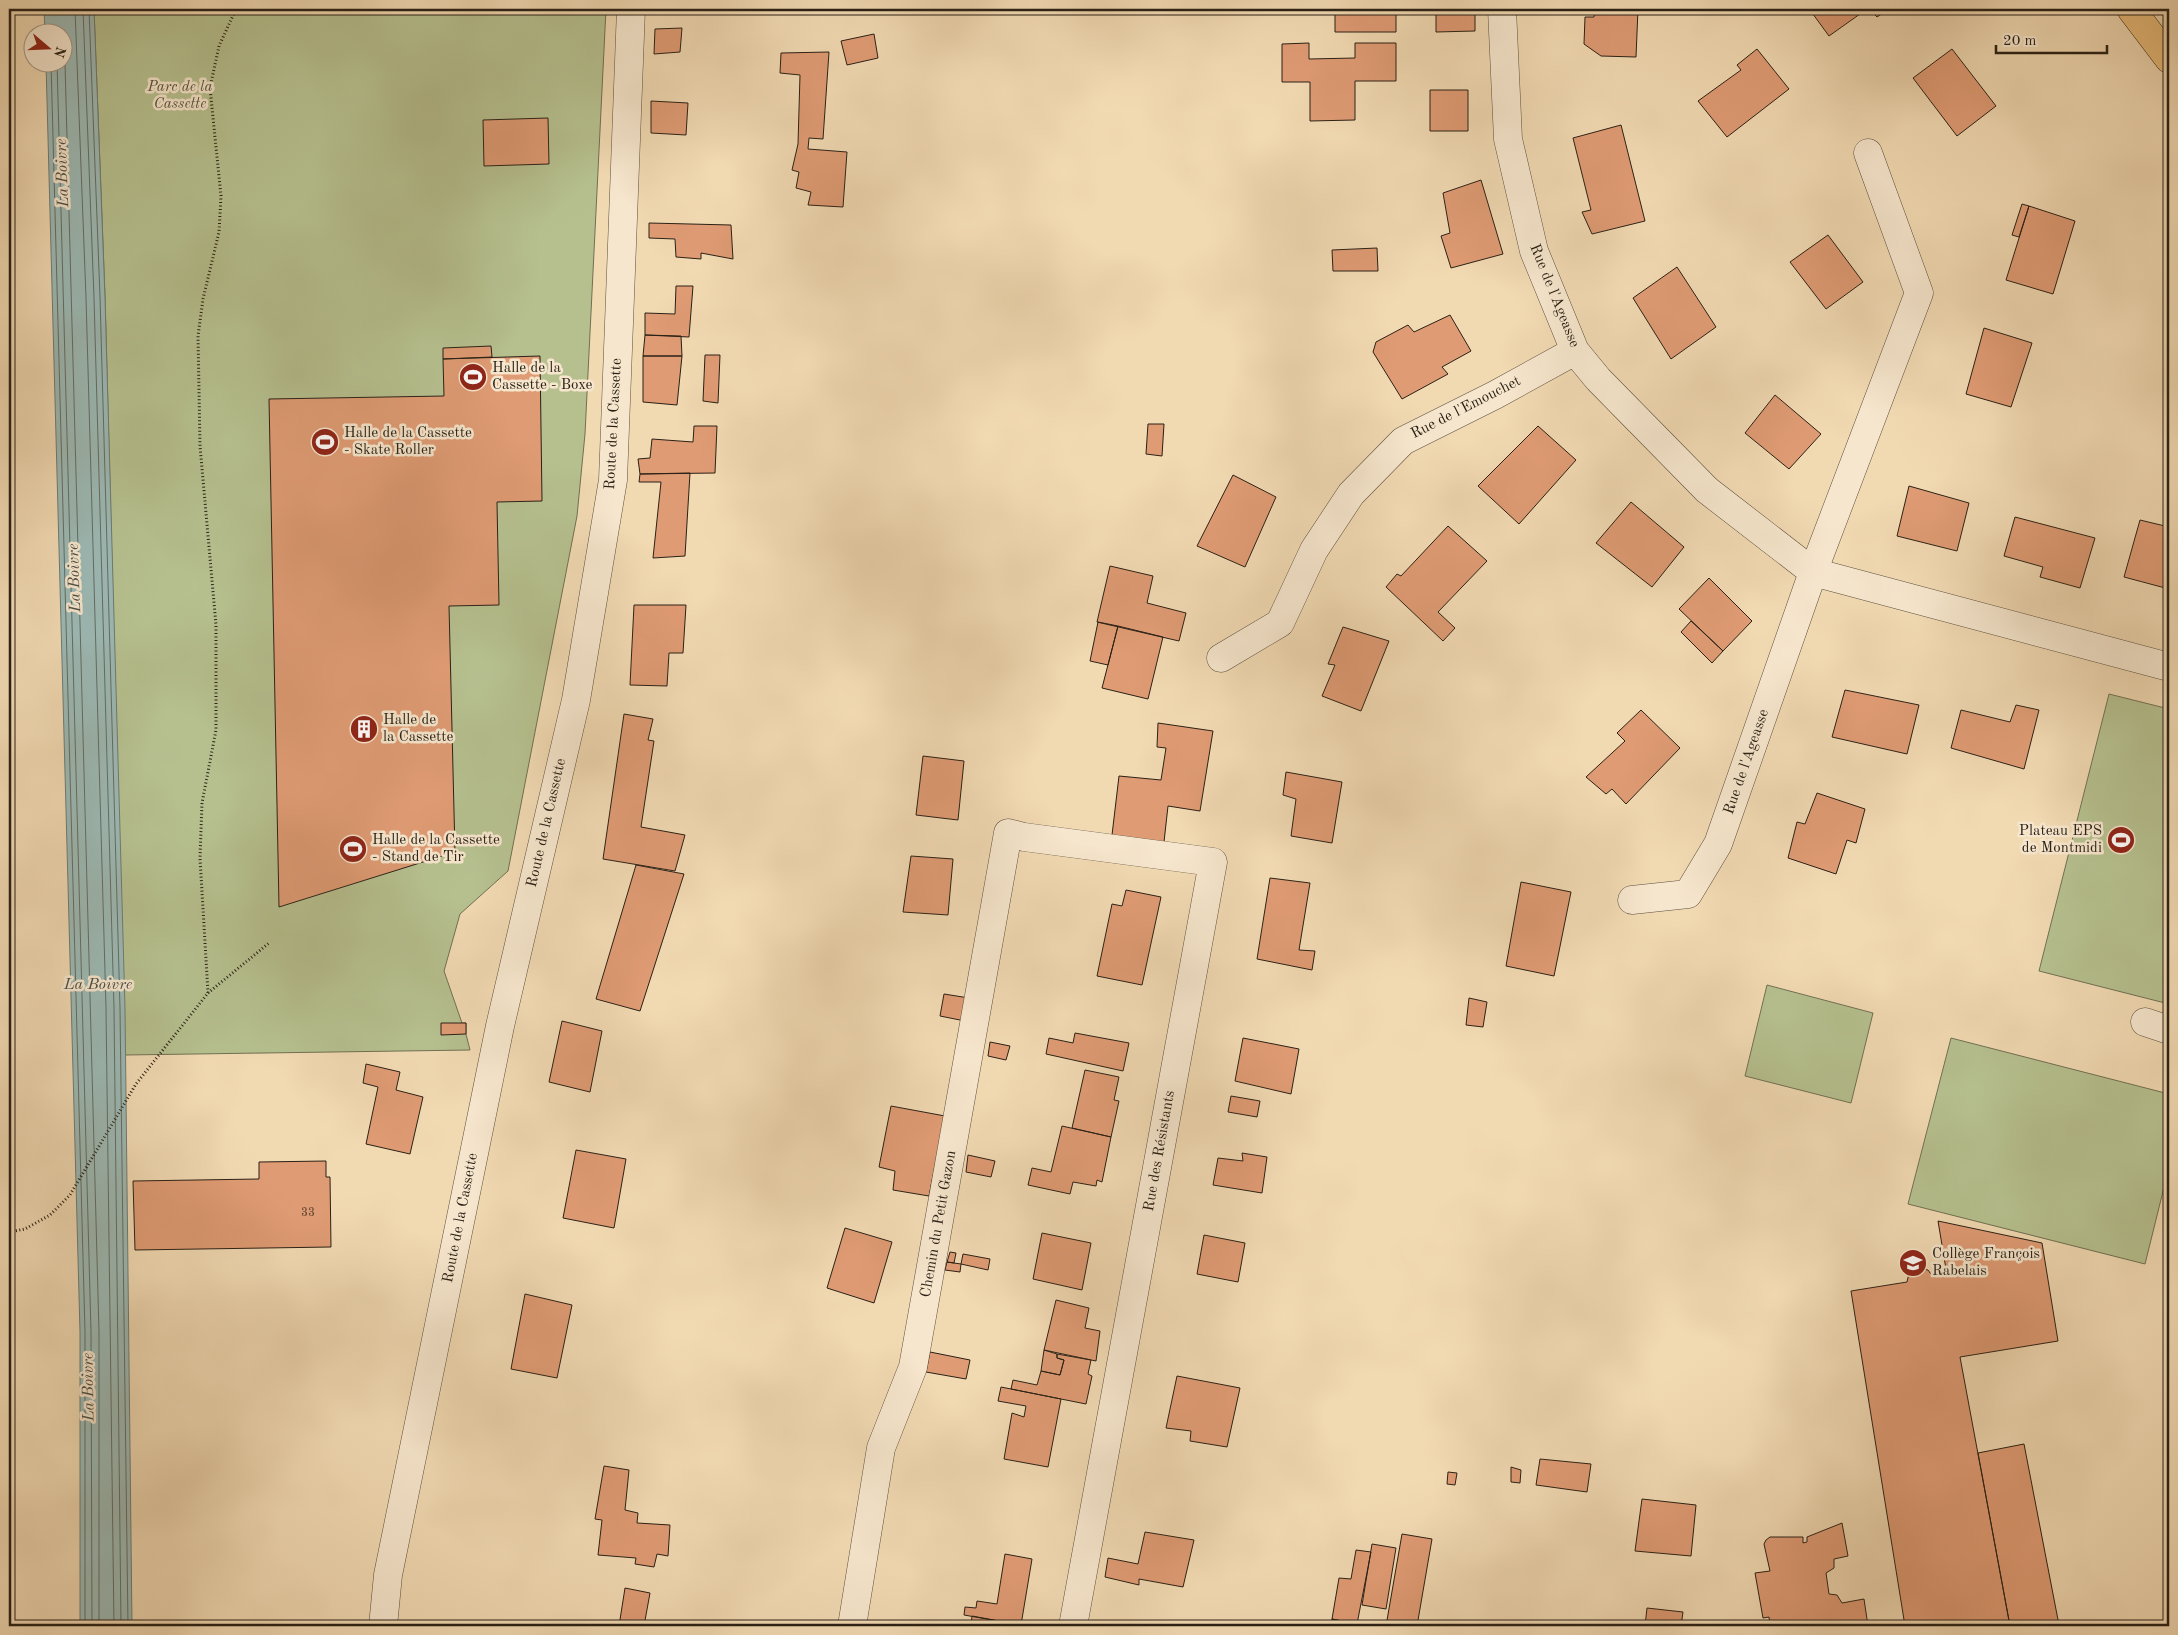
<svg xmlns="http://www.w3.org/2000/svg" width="2178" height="1635" font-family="'Old Standard TT',serif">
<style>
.green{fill:#b6c08f;stroke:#707052}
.water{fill:#9cb9b4;stroke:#6e7c75}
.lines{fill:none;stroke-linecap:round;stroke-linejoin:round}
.shore{stroke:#636d65;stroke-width:1}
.building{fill:#df9b74;stroke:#2a2116}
.minor-casing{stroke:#5c4f3d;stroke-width:29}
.major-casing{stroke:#2a2116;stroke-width:29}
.path{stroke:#2a2116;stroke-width:3;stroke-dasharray:1 2.5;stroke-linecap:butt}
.minor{stroke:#f6e6cd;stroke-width:28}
.major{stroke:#e8bc79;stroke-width:28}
.labels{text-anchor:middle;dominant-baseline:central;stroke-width:5;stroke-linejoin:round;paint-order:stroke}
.number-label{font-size:12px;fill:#57402e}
.park-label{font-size:15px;font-style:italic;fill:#54513a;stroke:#f6e6cd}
.street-label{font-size:15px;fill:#2a2116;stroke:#f6e6cd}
.poi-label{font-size:15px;fill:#2a2116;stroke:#f6e6cd;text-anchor:start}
.water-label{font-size:16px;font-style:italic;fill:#4c4f45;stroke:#f6e6cd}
</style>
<rect width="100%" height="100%" fill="#f1d9b2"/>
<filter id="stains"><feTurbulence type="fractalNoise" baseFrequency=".004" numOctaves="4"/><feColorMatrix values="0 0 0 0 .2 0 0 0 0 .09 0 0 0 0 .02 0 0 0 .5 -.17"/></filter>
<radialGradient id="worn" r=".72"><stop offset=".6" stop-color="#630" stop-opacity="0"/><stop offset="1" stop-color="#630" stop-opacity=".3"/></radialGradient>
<path class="green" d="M94,9H606L585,434L577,516L508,871L460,914L444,971L462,1023H466V1034L470,1050L125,1055L105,297Z
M2109,694L2169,709V1004L2039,971Z
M1767,985L1873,1013L1851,1103L1745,1076Z
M1951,1038L2169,1094V1167L2145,1264L1908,1204Z"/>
<path class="water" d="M44,9H94L105,297L125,1008L132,1626H80V1332L46,63L62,62V32H45Z"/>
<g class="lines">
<path class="shore" d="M75,9L86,298L106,1008L114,1626
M83,9L94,298L114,1008L121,1626
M89,9L100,297L120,1008L128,1626
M62,55L65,63L99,1332V1626
M51,62L85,1332V1626
M57,62L91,1332L92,1626"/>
</g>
<path class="building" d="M1347,9H1396V32H1335V14H1347Z
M1436,9H1475V31L1436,32Z
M1595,9H1638L1636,57L1601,56L1584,44L1585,17H1594Z
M1812,9H1867L1829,36L1810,10Z
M1869,9H1889L1877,17Z
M682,28L680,52L654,54L655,29Z
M874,34L878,58L847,65L841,41Z
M1309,43V59L1355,58V43H1396V81H1355V120L1310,121V82H1282V44Z
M1757,49L1789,89L1727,137L1698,101L1741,70L1737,65Z
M1952,49L1996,106L1957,136L1913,78Z
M829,52L823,139L809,138L808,149L847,152L843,207L808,205L811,192L796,188L799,172L792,170L798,144L800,75L780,73L781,53Z
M1430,90H1468V131H1430Z
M651,101L688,103L686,135L651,133Z
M548,118L549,164L484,166L483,120Z
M1621,125L1645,221L1592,234L1582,212L1591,210L1573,138Z
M1481,180L1503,254L1451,268L1441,236L1450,233L1443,193Z
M2022,204L2029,206L2019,237L2012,235Z
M2029,206L2075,221L2053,294L2006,280Z
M649,223L731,225L733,259L701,253V259L676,257L675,239L649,238Z
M1828,235L1863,282L1826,309L1790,262Z
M1377,248L1378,271H1333L1332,250Z
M1677,267L1716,327L1671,359L1633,298Z
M676,286H693L689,337L645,335V313L675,314Z
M1450,315L1471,351L1442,367L1448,374L1402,399L1373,352L1376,342L1408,325L1414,332Z
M1984,328L2032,343L2011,407L1966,394Z
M645,335L681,336L682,356H643Z
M491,346L492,357L443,359V348Z
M705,355H720L718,403L703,401Z
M540,356L542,501L497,502L499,605L449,606L455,852L279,907L269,399L444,396L443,359Z
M643,356H682L677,405L643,402Z
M1775,395L1821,434L1789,469L1745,433Z
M1148,424H1164L1162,456L1146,454Z
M694,426H717L715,473L640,474L638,459L650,458L652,439L693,442Z
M1538,426L1576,460L1519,524L1478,486Z
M690,473L685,556L653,558L661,482H639L640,474Z
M1233,475L1276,497L1245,567L1197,546Z
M1909,486L1969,503L1957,551L1897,536Z
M1631,502L1684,547L1652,587L1596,543Z
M2015,517L2095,538L2080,588L2040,577L2043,567L2004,556Z
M2140,520L2169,527V589L2124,577Z
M1448,526L1487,561L1438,612L1455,628L1443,641L1386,587L1397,574L1401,576Z
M1110,566L1153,576L1147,603L1186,613L1179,641L1097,622Z
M1709,578L1752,621L1723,651L1679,609Z
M634,605H686L683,653H669L667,686L630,685Z
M1691,621L1723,651L1712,663L1681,632Z
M1098,622L1118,626L1108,665L1090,661Z
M1118,626L1163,637L1148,699L1102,688Z
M1343,627L1389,641L1361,711L1322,696L1335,665L1328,664Z
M1845,690L1919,705L1907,754L1832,737Z
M2016,705L2039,710L2024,769L1951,748L1961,710L2010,722Z
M1641,710L1680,748L1626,804L1612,789L1606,794L1586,777L1625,741L1617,733Z
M624,714L653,719L648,740L654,741L641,827L685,835L675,871L603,859Z
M1158,723L1213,731L1200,811L1168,806L1164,842L1112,835L1119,776L1161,780L1166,748L1157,747Z
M923,756L964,761L958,820L916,815Z
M1286,772L1342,782L1332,843L1291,836L1296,799L1283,795Z
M1817,793L1865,809L1856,843L1847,840L1836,874L1788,858L1797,822L1805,824Z
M911,856L953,859L948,915L903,912Z
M636,865L684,874L640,1011L596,999Z
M1270,878L1310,883L1299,950L1315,951L1312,970L1257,959Z
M1521,882L1571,892L1554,976L1506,966Z
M1126,890L1161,897L1142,985L1097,976L1112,904L1122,906Z
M944,994L969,998L965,1021L940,1016Z
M1469,998L1487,1002L1483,1027L1466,1025Z
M562,1021L602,1031L590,1092L549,1082Z
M441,1023H466V1034L441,1035Z
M1075,1033L1129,1043L1123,1071L1046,1054L1049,1038L1073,1043Z
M1243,1038L1299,1049L1291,1094L1235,1081Z
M990,1042L1010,1046L1006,1060L988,1056Z
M366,1064L400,1072L396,1090L423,1097L410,1154L366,1144L378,1087L363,1083Z
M1085,1070L1119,1077L1114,1100L1119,1101L1111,1137L1072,1128Z
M1231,1096L1260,1101L1257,1117L1228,1112Z
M891,1106L945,1116L929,1196L893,1190L895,1171L879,1167Z
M1062,1126L1111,1137L1102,1182L1097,1180L1096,1186L1073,1182L1070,1194L1028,1185L1032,1168L1051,1172Z
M576,1150L626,1159L614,1228L563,1218Z
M1242,1153L1267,1157L1262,1193L1213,1185L1218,1158L1243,1161Z
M968,1155L995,1161L991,1177L966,1172Z
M326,1161V1177H330L331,1247L135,1250L133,1181L259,1179V1162Z
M1938,1221L2042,1243L2058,1341L1960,1357L2010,1626H1905L1851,1291L1907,1282L1909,1273L1918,1268L1928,1270L1933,1277L1947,1275Z
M845,1228L892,1242L874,1303L827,1288Z
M1042,1233L1091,1243L1082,1290L1033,1279Z
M1204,1235L1245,1243L1238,1282L1197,1274Z
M950,1252L956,1253L954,1263L947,1262Z
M963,1254L990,1259L988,1270L961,1264Z
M947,1262L961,1264L960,1272L945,1270Z
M525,1294L572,1305L557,1378L511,1369Z
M1056,1300L1089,1308L1085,1328L1100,1331L1096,1361L1044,1350Z
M1044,1350L1057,1354V1358L1064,1360L1060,1375L1041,1371Z
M930,1352L970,1360L966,1379L926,1372Z
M1057,1354L1091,1360L1088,1374L1092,1376L1086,1404L1011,1389L1013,1380L1037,1385L1041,1371L1060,1375L1064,1360L1057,1358Z
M1177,1376L1240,1388L1227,1447L1190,1441L1191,1431L1166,1428Z
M1001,1387L1061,1399L1048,1467L1004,1459L1012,1413L1024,1417L1026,1406L998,1401Z
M2024,1444L2059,1625L2052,1626H2010L1978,1453Z
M1540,1459L1591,1464L1587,1492L1536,1485Z
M604,1466L629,1470L625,1510L638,1513L637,1523L670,1525L668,1556L657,1554L654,1567L635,1564L636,1558L598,1555L602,1520L595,1519Z
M1511,1467L1521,1470L1520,1483L1511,1482Z
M1448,1472L1457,1473L1455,1485L1447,1484Z
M1642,1499L1696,1505L1691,1556L1635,1551Z
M1842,1523L1848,1556L1834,1559V1568L1826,1573L1829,1594L1837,1595L1842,1603L1864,1599L1868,1626H1770L1769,1617L1763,1618L1755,1573L1770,1571L1764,1544L1766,1540L1770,1537H1803V1543L1807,1542V1537Z
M1145,1532L1194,1540L1183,1587L1139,1579V1585L1105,1577L1108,1558L1138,1564Z
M1402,1534L1432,1539L1417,1626H1386Z
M1372,1544L1396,1548L1386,1609L1362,1605Z
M1356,1550L1371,1552L1357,1624L1332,1619L1339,1578L1351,1579Z
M1005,1554L1032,1559L1021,1625L964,1615L965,1607L976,1608L977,1601L997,1604Z
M625,1588L650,1593L644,1626H619Z
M1647,1608L1683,1612L1681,1626H1645Z
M972,1616L1021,1625L1027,1626H971Z
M1332,1619L1357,1624V1626H1330Z
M1276,1621L1308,1626H1275Z"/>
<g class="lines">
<defs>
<path id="minor" d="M1502,9L1508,139L1534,251L1575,351L1598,379L1707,490L1813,572L2169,667
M1221,658L1280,623L1314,550L1351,494L1403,441L1495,395L1575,351
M1632,900L1688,894L1718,844L1813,572L1919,293L1868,153
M2145,1022L2169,1030
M383,1626L388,1575L500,1026L576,700L613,480L631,9
M852,1626L881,1448L913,1367L1008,833L1024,837L1213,862L1073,1626"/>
<path id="major" d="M2131,9L2169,59"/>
</defs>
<use href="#minor" class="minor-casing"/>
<use href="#major" class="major-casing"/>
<path class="path" d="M208,993L269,943
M9,1232L25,1229L50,1215L70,1195L136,1084L208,993L200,858L202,803L216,730V625L200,446L198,336L203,299L219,232L221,196L210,88L219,46L236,9"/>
<use href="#minor" class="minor"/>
<use href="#major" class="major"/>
</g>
<defs>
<symbol id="stadium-disc" viewBox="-11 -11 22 22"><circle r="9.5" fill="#8f2418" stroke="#f6e6cd"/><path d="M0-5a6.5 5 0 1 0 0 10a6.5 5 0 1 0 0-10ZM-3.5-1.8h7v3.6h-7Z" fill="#fff"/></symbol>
<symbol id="building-disc" viewBox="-11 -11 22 22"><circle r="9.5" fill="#8f2418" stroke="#f6e6cd"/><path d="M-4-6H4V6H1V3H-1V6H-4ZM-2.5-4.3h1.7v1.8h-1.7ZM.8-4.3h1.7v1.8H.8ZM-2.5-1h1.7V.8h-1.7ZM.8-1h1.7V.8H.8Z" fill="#fff"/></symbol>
<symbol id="school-disc" viewBox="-11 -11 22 22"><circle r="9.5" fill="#8f2418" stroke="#f6e6cd"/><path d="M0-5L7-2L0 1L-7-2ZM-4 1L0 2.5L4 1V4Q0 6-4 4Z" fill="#fff"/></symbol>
</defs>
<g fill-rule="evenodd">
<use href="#stadium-disc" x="457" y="361" width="32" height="32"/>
<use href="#stadium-disc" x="309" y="426" width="32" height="32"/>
<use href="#building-disc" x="348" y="713" width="32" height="32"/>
<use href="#stadium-disc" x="2105" y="824" width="32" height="32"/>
<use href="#stadium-disc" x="337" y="833" width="32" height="32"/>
<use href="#school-disc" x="1897" y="1247" width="32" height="32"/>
</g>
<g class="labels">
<g class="number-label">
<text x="308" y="1213">33</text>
</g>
<g class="park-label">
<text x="180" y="87">Parc de la<tspan x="180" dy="17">Cassette</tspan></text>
</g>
<g class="street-label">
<text transform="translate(1554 296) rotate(68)">Rue de l'Ageasse</text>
<text transform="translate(1466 408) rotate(-27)">Rue de l'Emouchet</text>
<text transform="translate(614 424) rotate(-87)">Route de la Cassette</text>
<text transform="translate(1747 762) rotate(-71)">Rue de l'Ageasse</text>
<text transform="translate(547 823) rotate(-77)">Route de la Cassette</text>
<text transform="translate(1160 1151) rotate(-80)">Rue des Résistants</text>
<text transform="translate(461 1218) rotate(-79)">Route de la Cassette</text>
<text transform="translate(939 1224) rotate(-80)">Chemin du Petit Gazon</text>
</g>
<g class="poi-label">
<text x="492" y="368">Halle de la<tspan x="492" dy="17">Cassette - Boxe</tspan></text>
<text x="344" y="433">Halle de la Cassette<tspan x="344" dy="17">- Skate Roller</tspan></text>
<text x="383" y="720">Halle de<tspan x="383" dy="17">la Cassette</tspan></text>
<text x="2102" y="831" text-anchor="end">Plateau EPS<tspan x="2102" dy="17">de Montmidi</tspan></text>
<text x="372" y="840">Halle de la Cassette<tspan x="372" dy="17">- Stand de Tir</tspan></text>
<text x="1932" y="1254">Collège François<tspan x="1932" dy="17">Rabelais</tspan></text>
</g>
<g class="water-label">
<text transform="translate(63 173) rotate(-92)">La Boivre</text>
<text transform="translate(75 578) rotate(-92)">La Boivre</text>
<text x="98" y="985">La Boivre</text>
<text transform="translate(89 1387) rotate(-91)">La Boivre</text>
</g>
</g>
<rect width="2178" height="1635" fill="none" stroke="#f1d9b2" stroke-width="30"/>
<rect x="10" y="10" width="2158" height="1615" fill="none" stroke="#2a2116" stroke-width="2.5"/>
<rect x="15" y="15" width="2148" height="1605" fill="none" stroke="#2a2116"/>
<g transform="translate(48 48) rotate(109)"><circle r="24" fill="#f6e6cd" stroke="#a49784"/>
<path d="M0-4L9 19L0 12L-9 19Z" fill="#8f2418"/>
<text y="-8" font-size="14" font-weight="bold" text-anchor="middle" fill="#2a2116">N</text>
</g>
<path d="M1996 45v8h111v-8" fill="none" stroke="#2a2116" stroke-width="2.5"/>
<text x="2003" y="45" font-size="15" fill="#2a2116" stroke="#f6e6cd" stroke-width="4" paint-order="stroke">20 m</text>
<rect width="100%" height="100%" filter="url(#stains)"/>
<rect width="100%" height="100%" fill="url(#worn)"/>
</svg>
